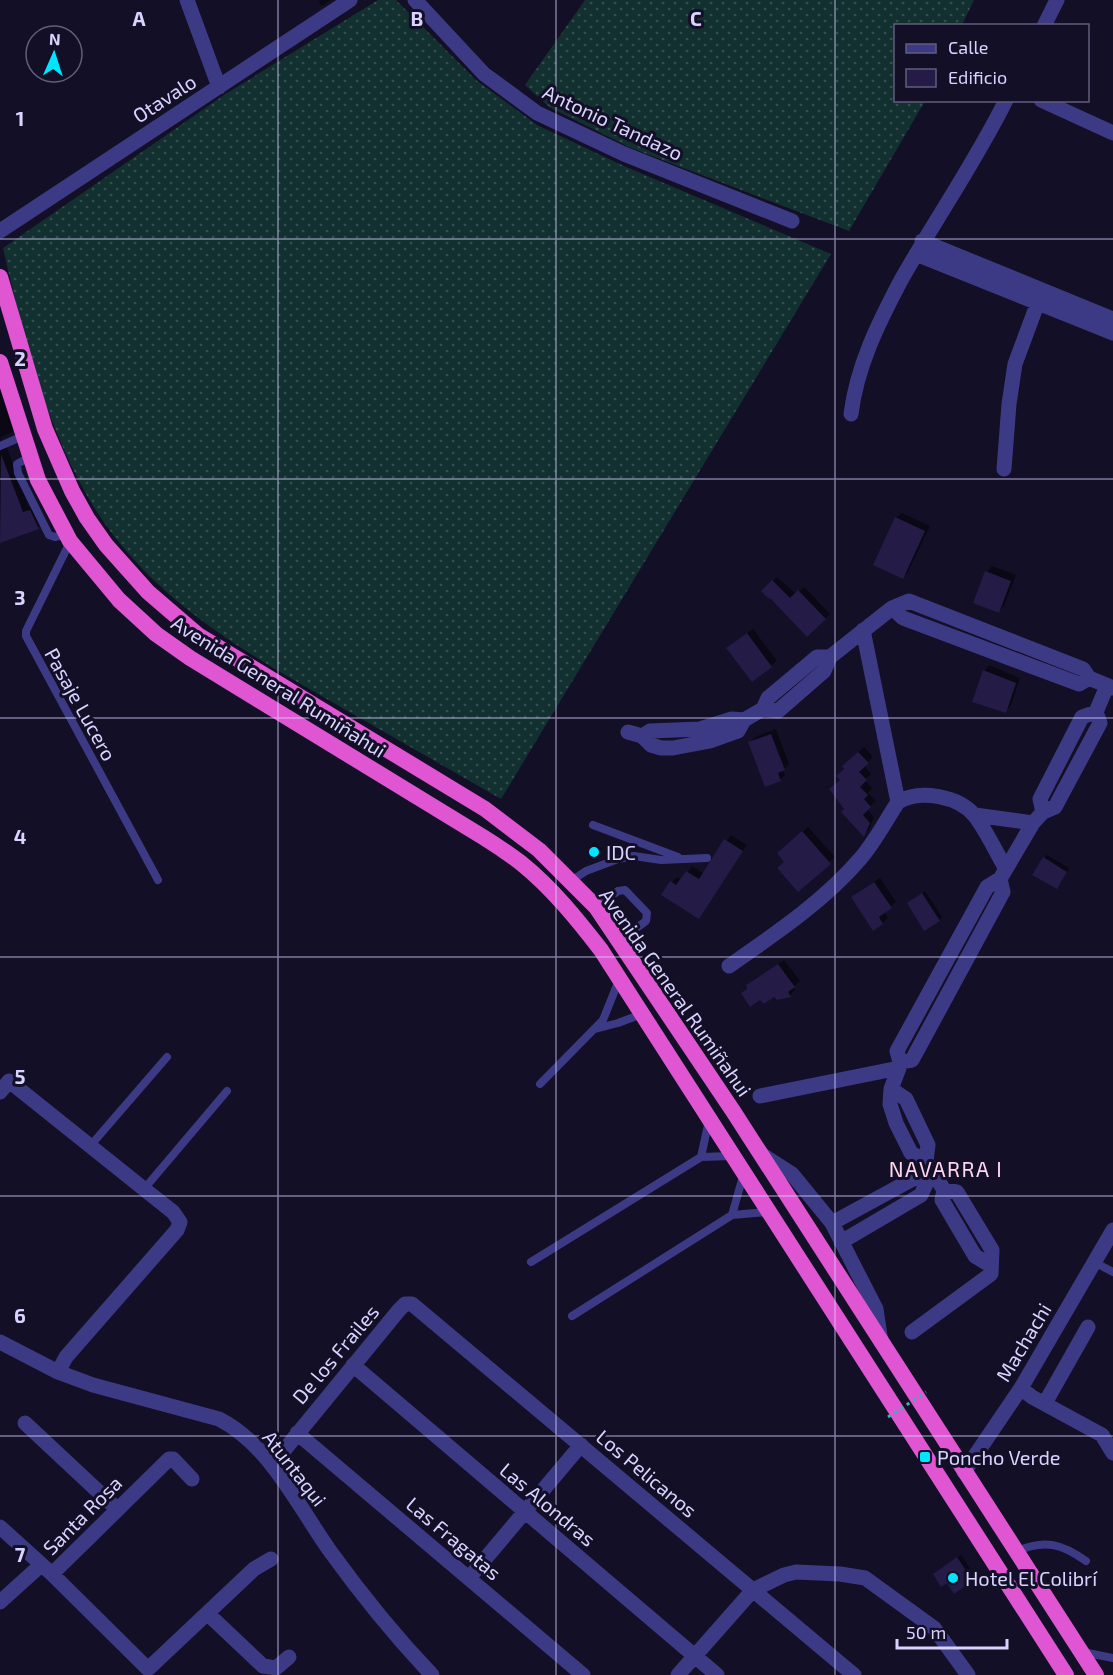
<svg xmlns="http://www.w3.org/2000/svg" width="1113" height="1675" font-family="'Exo 2',sans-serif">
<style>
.grass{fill:url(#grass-dots)}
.shadow{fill:#0007}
.building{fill:#241b47}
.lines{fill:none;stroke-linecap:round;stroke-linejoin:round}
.service{stroke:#3d3a85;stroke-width:8}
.minor{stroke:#3d3a85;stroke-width:15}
.tertiary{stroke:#3d3a85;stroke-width:15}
.trunk{stroke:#e055d1;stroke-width:16}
.path-bridge{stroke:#2fb8b0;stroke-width:3;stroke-dasharray:3 4.5;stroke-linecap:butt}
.grid{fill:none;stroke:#d9d4ff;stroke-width:1.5;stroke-opacity:0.55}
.poi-dot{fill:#00e5ff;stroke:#130f26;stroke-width:2}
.labels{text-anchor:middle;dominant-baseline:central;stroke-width:6;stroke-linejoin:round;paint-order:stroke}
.street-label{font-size:20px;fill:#d9d4ff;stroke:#130f26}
.poi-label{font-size:20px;fill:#d9d4ff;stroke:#130f26;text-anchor:start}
.neighbourhood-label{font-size:21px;letter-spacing:1.5px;fill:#ffd6f0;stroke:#130f26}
.grid-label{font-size:20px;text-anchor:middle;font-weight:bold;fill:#d9d4ff;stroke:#130f26;stroke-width:6;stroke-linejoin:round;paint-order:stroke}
</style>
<defs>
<pattern id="grass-dots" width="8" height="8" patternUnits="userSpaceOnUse" patternTransform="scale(1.5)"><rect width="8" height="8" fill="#12302f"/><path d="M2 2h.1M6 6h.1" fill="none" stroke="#344d4e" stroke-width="1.8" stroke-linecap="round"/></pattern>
</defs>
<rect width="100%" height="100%" fill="#130f26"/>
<path class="grass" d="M378,0H396L476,80L537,125L624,166L831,254L501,799C447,768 393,737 339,706C249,655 155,602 97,512C48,435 23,336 3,248L227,93Z
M585,0H974L962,25L896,26V100L925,101L849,231L631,148L549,107L525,85Z"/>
<path class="shadow" d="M319,0H331L321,6Z
M0,390H2L17,427L11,433L1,437L0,441Z
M0,441L6,445L29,507L36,504L45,521L38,527L0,541Z
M902,513L930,526L908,572L903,577L896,518Z
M992,566L1016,575L1004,606L998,611L975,602L987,572Z
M777,577L796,594L804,587L830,614L808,635L763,591Z
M753,629L777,661L752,680L733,643Z
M989,665L1020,678L1011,705L1006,711L984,671Z
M776,729L789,764L783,770L785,775L780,780L750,742L755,737Z
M864,747L873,757L864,766L871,774L865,780L872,788L868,793L876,801L867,809L874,817L869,830L864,835L846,809L842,779L844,767Z
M808,827L835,857L829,862L784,848Z
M731,835L747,845L699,917L672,882L677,877L682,880L692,866L704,874Z
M594,843L602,849L596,858L587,852Z
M1047,855L1069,868L1060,884L1044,858Z
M880,878L896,902L884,912L888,918L882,923L858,892Z
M925,891L942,917L939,920L909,903Z
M784,960L800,981L793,987L795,990L790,995L777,998L775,995L748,988L747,985L753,980Z
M961,1555L976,1577L955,1592L938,1571Z"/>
<path class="building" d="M1,454L23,512L30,510L39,529L0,543Z
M895,517L925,531L903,579L873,565Z
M985,571L1011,581L999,613L973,603Z
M772,580L790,598L798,590L826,619L807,637L770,598L769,599L761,591Z
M747,633L772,667L752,682L726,648Z
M983,670L1016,683L1006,713L972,702Z
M771,734L785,770L778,773L781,781L765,787L748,742Z
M858,752L869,763L859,772L867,780L860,787L868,795L864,799L871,807L863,815L870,823L864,837L841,812L844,809L829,789L840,780L836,776L844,769L842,766Z
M802,831L831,864L798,892L777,868L784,862L777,853Z
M724,839L743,851L699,919L661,895L670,881L676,885L686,871L699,879Z
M1043,857L1067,872L1057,889L1032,875Z
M874,882L892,908L879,917L883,924L873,931L851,897Z
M922,893L940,921L924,931L907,903Z
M778,964L795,987L788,992L791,997L777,1000L774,997L764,1004L760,1000L750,1007L741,993L747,989L746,985Z
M957,1557L973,1581L954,1594L947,1583L941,1587L933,1574Z"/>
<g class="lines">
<path class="service" d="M0,446L23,436
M30,457L17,464L18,473L49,535L55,537L67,534
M70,542L26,631V636L158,880
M593,825L678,857
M571,881L586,871L618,859L634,856L661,860L707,858
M596,907L618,891L625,890L647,913L646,921L619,941
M595,1029L618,1023L642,1014
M540,1084L603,1020L619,980
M91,1145L167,1057
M701,1157L709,1120
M144,1189L227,1091
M732,1215L743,1176
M531,1262L701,1157L731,1156
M1094,1262L1113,1272
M572,1316L732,1215L768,1212
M1017,1551C1045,1539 1062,1544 1086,1561
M1083,1652L1113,1658"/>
<path class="minor" d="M187,0L219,87
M415,0L484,74L537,113L624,154L792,221
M1044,26L1057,0
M1041,100L1113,133
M0,231L350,0
M922,241L1113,319
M916,254L1113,333
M851,414C857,366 878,324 900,282C934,221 975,163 1006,100
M1004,469L1009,404L1015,364L1041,294
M892,608L903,618L1079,684L1089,678
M763,709L768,698L817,657H830
M628,732L642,736L651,745L661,748H673L710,741L738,731L744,720L763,709L778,711L824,671L830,657L892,608L909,601L1083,669L1089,678L1113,688
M642,736L650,731L700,729L732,719L744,720
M898,802C920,789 959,796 975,816C987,832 996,852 1006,869
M1043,812L1040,799L1082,717L1096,712
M975,815L1033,823
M729,966C775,934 823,902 860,859C875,842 886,820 898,802L863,630
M900,1062L912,1060L1003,892L1000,879
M891,1089L906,1099L928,1145L926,1161
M0,1092L9,1081L144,1189L173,1212L180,1222L177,1230L66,1357L58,1372
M760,1096L899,1068
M761,1154L792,1174L832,1223L876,1309L881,1342
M832,1223L911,1180L931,1173
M841,1242L921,1195L931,1173
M990,1265L975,1256L942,1200L944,1190L926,1161L911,1153L896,1123L890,1104L891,1089L899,1068L900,1062L897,1051L987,887L1000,879L1033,823L1043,812L1055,807L1100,723L1096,712L1107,686
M912,1332L991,1274L992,1250L957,1192L944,1190
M353,1365L717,1675
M1021,1388L1032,1397L1102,1435L1113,1453
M1045,1403L1088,1327
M25,1423L117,1509
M297,1433L583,1675
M272,1465L399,1310L405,1304H412L854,1675
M964,1472L1021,1388L1113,1230
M0,1527L52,1574L148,1669L254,1569L271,1559
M52,1574L169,1459H173L192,1479
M469,1578L581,1445
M0,1602L41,1565
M208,1614L263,1666L276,1668L289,1657
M678,1675L753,1590L784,1575L796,1572L840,1574L865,1578L934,1628L968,1675"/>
<path class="tertiary" d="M0,1342L58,1372L93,1385L219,1419C270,1445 298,1506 330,1551C361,1594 395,1636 432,1675"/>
<path class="trunk" d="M0,277L45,429L72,491L87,518L106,545L148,592L198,635L485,809L539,850L596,907L733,1111L1096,1675
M0,362L38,480L70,541L119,600L156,634L190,658L483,837C496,845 509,854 521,863C552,888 577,919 601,950L1066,1675"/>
<path class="path-bridge" d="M888,1417L926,1392"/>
</g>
<path class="grid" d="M278,0V1675M556,0V1675M835,0V1675M0,239H1113M0,479H1113M0,718H1113M0,957H1113M0,1196H1113M0,1436H1113"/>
<g class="poi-dot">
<circle cx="594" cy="852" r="6"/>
<rect x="919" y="1451" width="12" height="12" rx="3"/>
<circle cx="953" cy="1578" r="6"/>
</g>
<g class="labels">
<g class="street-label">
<text transform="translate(164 98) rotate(-33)">Otavalo</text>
<text transform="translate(613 122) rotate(25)">Antonio Tandazo</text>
<text transform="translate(279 686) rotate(32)">Avenida General Rumiñahui</text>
<text transform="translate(81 704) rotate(61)">Pasaje Lucero</text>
<text transform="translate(676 992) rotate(55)">Avenida General Rumiñahui</text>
<text transform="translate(1023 1342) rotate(-59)">Machachi</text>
<text transform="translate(335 1354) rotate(-50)">De los Frailes</text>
<text transform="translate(295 1468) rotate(52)">Atuntaqui</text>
<text transform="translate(647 1473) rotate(40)">Los Pelicanos</text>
<text transform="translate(548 1504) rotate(40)">Las Alondras</text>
<text transform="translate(82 1515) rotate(-45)">Santa Rosa</text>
<text transform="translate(454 1538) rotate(40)">Las Fragatas</text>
</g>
<g class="poi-label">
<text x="606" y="852">IDC</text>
<text x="937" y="1457">Poncho Verde</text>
<text x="965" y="1578">Hotel El Colibrí</text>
</g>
<g class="neighbourhood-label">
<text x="946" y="1168">NAVARRA I</text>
</g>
</g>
<g class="grid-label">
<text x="139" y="26">A</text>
<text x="417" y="26">B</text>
<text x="696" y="26">C</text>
<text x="20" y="126">1</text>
<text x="20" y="366">2</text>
<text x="20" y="605">3</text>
<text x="20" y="844">4</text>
<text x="20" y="1084">5</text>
<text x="20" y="1323">6</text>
<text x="20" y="1562">7</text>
</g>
<rect x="894" y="24" width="195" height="78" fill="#130f26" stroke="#625e7d" stroke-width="1.5"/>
<rect x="906" y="44" width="30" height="9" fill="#3d3a85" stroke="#625e7d" stroke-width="1.5"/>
<text x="948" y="54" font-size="18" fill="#d9d4ff">Calle</text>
<rect x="906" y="69" width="30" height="18" fill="#241b47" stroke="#625e7d" stroke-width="1.5"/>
<text x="948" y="84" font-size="18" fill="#d9d4ff">Edificio</text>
<g transform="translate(54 54) rotate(3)"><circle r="28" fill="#130f26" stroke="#625e7d" stroke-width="1.5"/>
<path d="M0-4.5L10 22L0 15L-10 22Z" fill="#00e5ff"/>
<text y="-9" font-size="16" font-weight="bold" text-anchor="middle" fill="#d9d4ff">N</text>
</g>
<path d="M897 1639v9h110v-9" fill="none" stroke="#d9d4ff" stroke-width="3"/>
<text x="906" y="1639" font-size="18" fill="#d9d4ff" stroke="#130f26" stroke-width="4.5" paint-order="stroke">50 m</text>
</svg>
